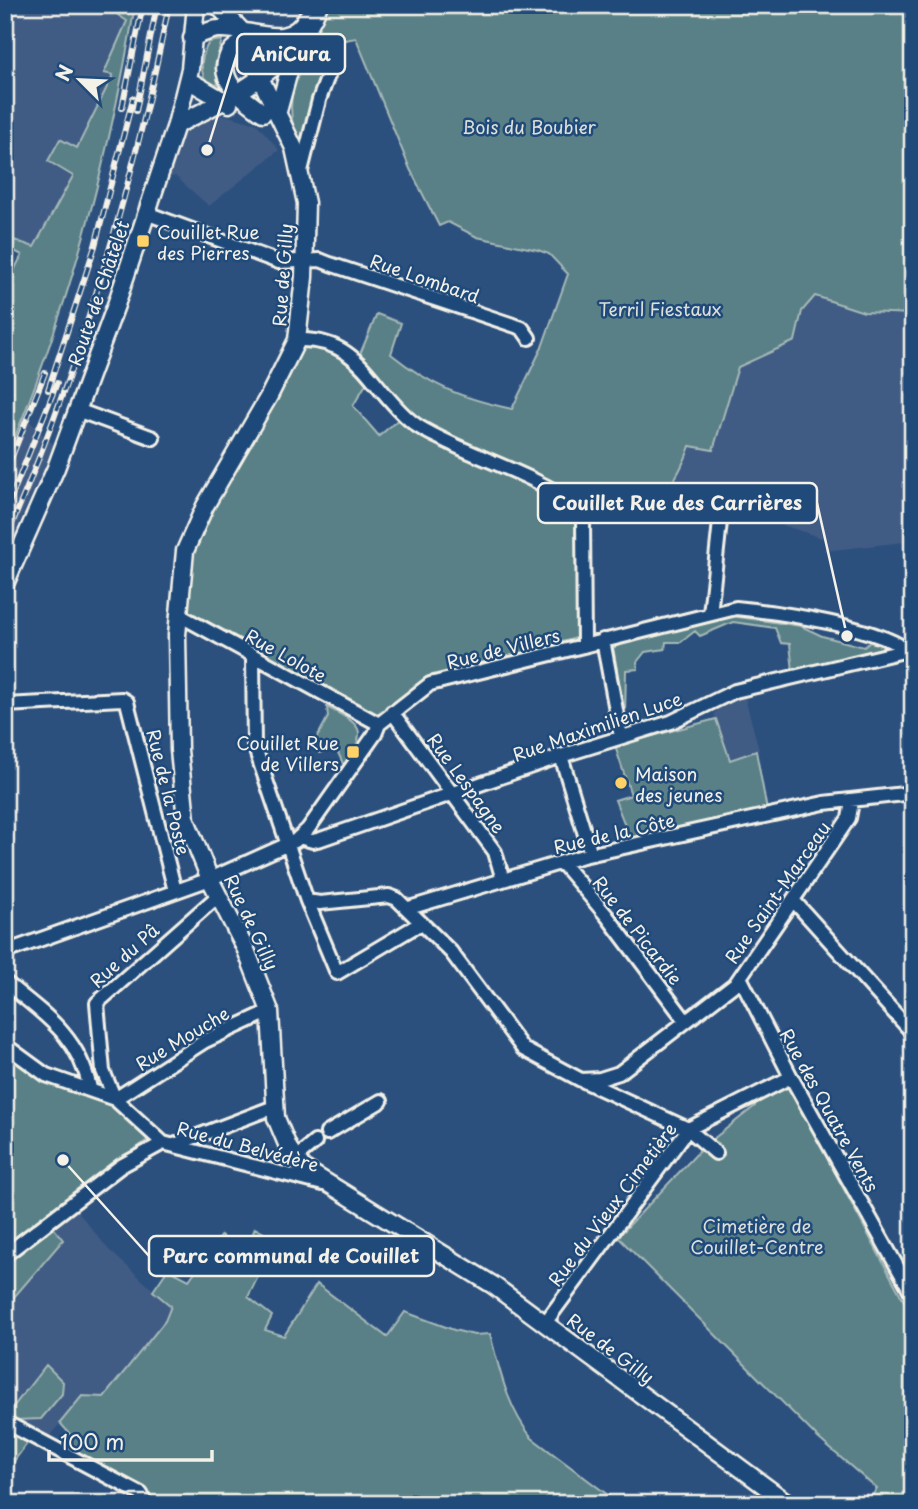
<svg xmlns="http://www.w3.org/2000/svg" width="918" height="1509" font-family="'Playpen Sans',sans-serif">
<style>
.built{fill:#405b85}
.green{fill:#598086;stroke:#a6b8b7;stroke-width:2}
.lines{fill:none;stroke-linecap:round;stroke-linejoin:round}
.minor-casing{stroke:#f4f1e8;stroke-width:18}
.major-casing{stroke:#f4f1e8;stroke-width:21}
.minor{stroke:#1f4a7a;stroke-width:12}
.major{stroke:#1f4a7a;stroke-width:16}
.rail-casing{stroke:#f4f1e8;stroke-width:6}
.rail{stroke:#1f4a7a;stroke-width:3.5;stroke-dasharray:10;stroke-linecap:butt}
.poi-dot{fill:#ffd166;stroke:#1f4a7a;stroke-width:2.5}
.labels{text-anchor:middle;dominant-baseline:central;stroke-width:5;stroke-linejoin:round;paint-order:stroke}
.park-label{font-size:18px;fill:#dde0d9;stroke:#1f4a7a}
.poi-label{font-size:18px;fill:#f4f1e8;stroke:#1f4a7a;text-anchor:start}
.street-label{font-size:18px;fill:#f4f1e8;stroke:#1f4a7a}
.leader{fill:none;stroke:#f4f1e8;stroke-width:2.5}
.callout-dot{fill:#f4f1e8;stroke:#1f4a7a;stroke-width:2.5}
.callout{fill:#1f4a7a;stroke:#f4f1e8;stroke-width:2.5}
.callout-label{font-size:19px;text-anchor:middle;font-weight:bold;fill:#f4f1e8}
</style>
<rect width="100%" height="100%" fill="#2c507e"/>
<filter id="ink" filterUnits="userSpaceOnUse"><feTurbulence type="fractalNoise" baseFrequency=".0143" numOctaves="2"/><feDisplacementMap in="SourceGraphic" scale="14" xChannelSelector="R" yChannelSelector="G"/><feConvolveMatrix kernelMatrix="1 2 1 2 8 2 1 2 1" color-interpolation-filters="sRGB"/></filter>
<g filter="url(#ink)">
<path class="built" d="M5,5H118V15L127,21L105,73L113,75L77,148L48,161L73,175L34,247L5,237Z
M207,114L228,116L257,124L279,150L209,206L175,176L167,178L183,131Z
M815,296L863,312L913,314V541L824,551L828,540L761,518L764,508L732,493L713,494L674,484L690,446L713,449L738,367L795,341L802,311Z
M24,416L54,445L5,554V461Z
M744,694L759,750L730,761L714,714L727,700Z
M74,1207L109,1250L171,1306L165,1321L104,1397L82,1396L49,1437L14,1420L41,1419L46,1366L13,1407L5,1401V1301L10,1303L63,1240L53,1227Z"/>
<path class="green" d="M118,5H135C109,161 67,315 5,461V412L13,391L5,387V288L22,255L5,246V237L34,247L73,176L48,161L60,139L77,148L113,75L104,73L127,21L118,15Z
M323,5H913V314L864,312L815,296L802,311L795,341L738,367L713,450L690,446C681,474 665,492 652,518L603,508L604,490L588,486L582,497L591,634L428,679L374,716L186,610L195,544L215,497L303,342C340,353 353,363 378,392L366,384L353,406L379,436L400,418L367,369L360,354L377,314L401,323L391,354C431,386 461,398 512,409L542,347L568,274L549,254L538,250L477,237L448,222L439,226L410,169L356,38L339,41L319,82L300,143C276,101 306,47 323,5Z
M222,40L215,65L218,85L211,88C198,75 200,57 209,42Z
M724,615L801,626L822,636L864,647L870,642L886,646L875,654L793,671L790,644L781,643L775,628L733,622L700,636L695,631L681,642H666L665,649L645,652L637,662L638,669L626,670L625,715L613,647Z
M327,707C364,726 368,730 344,766L336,748L319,753L315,741L328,717Z
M716,719L730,760L756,751L767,810L630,838L615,800L631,795L615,746Z
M5,1051L106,1101L150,1138L5,1246Z
M787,1087L790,1089L913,1318V1504H865L877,1489L818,1438L618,1237L703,1147L755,1106V1102Z
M53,1227L63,1240L9,1303L5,1301V1261Z
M255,1228L276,1240L248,1297L272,1316L265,1330L284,1336L317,1284L387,1337L405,1312L454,1330L474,1335L490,1334C500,1371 507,1407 532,1438L620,1504H154L55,1448L70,1434L60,1423L82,1396L104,1397L165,1321L171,1306L153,1291L168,1269L189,1280L221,1235L244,1256Z
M46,1365L63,1382L62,1394L41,1419L14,1420L5,1414V1401L13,1407Z
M5,1431L29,1441L5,1473Z"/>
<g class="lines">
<defs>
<path id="minor" d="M301,171L319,100L330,70
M146,213L279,262L320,260L330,264L522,328L529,338
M297,340C360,337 370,388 412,422C424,432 441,438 454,445C493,463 539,479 574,503L583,518L584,646
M77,410L153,438
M710,614L723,494
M179,615L379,724
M603,640L621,737
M253,658L254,745L307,901L320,903L389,896L397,899L451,952L523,1049L581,1080L600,1079L619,1073L736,983L849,818L852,802
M5,705L122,699L127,702L175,891
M392,712L495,852L503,880
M561,756L591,854
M299,837L313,841L321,839L561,756L671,722L735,691L912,649
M562,863L607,916L685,1020
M793,900L910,1030L913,1038
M307,901L337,973L421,923
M409,908L583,856L824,803L913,793
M5,952L210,879L295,841L308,829L375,734L379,724L430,684L736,608C776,612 886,627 913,655
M740,977L791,1077L913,1295
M5,982C45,1015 78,1035 90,1088
M5,1045L46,1075L115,1099L163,1143L323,1184
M584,1081L688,1129L716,1153
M115,1099L103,1071L97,1003L219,895
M115,1099L205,1041L270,1011
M327,1133L381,1101
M174,1145L274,1107
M296,1158L315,1142
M5,1255L121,1166L163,1143
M545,1323L688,1129L791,1077
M5,1422L141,1494L146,1504"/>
<path id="major" d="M217,5L242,31L251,59L294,148L306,203L304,277L297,340L269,396L205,506L185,551L177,635L179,750L186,820L210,879L246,950L270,1011L276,1118L289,1149L303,1168L493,1285L789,1504
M192,38C201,34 211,29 219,29C249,27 289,53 307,17
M256,40C244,42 233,45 228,56C216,82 245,99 263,113
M188,80L229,104
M278,111L296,46
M176,125C233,97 294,68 319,5
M5,584L56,468L116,305L176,125L190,69L196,5"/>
</defs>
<use href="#minor" class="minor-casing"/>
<use href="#major" class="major-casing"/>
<use href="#minor" class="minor"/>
<use href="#major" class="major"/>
<defs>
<path id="rail" d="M122,108L143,5
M136,111L157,5
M48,390L95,246L133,98
M5,474L45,373
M5,513L57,383
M5,540C80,368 132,189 169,5"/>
</defs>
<use href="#rail" class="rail-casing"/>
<use href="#rail" class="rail"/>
</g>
</g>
<g class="poi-dot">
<rect x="136" y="234" width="14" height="14" rx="3.5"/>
<rect x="346" y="745" width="14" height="14" rx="3.5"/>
<circle cx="621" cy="783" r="7"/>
</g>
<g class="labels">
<g class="park-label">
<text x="529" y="126">Bois du Boubier</text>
<text x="660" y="308">Terril Fiestaux</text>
<text x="757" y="1225">Cimetière de<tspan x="757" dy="21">Couillet-Centre</tspan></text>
</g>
<g class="poi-label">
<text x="157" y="231">Couillet Rue<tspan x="157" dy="21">des Pierres</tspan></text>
<text x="339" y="742" text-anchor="end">Couillet Rue<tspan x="339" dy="21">de Villers</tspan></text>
<text x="635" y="773">Maison<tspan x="635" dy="21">des jeunes</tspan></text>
</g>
<g class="street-label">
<text transform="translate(282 275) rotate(-86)">Rue de Gilly</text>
<text transform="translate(425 278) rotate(19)">Rue Lombard</text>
<text transform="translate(98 293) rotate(-71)">Route de Châtelet</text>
<text transform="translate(503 648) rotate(-14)">Rue de Villers</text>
<text transform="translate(286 655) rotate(29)">Rue Lolote</text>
<text transform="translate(597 726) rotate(-19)">Rue Maximilien Luce</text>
<text transform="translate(467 783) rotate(54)">Rue Lespagne</text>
<text transform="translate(169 792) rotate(76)">Rue de la Poste</text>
<text transform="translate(614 833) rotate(-13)">Rue de la Côte</text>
<text transform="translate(777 892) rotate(-55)">Rue Saint-Marceau</text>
<text transform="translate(252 922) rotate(65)">Rue de Gilly</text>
<text transform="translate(638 930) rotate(52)">Rue de Picardie</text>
<text transform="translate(124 955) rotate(-42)">Rue du Pâ</text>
<text transform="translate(182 1038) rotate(-31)">Rue Mouche</text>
<text transform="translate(830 1110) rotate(61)">Rue des Quatre Vents</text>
<text transform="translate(248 1146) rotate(15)">Rue du Belvédère</text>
<text transform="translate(612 1204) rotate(-53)">Rue du Vieux Cimetière</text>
<text transform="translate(611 1348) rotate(37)">Rue de Gilly</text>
</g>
</g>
<path class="leader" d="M207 150L237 54M847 636L817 503M63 1160L149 1256"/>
<g class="callout-dot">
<circle cx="207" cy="150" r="7"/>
<circle cx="847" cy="636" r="7"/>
<circle cx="63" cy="1160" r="7"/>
</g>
<g class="callout">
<rect x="237" y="34" width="108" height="40" rx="7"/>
<rect x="538" y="483" width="279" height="40" rx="7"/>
<rect x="149" y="1236" width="285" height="40" rx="7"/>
</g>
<g class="callout-label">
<text x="291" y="61">AniCura</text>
<text x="677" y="510">Couillet Rue des Carrières</text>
<text x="291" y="1263">Parc communal de Couillet</text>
</g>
<rect width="918" height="1509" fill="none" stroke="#1f4a7a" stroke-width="28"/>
<rect x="14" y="14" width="890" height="1481" fill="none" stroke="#f4f1e8" stroke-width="2.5" filter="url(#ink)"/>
<g transform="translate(80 80) rotate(294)" stroke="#1f4a7a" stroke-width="5" paint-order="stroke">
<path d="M0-5L12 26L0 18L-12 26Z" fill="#f4f1e8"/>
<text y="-10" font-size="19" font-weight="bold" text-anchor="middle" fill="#f4f1e8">N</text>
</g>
<path d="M49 1450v10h163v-10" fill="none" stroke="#f4f1e8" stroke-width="3.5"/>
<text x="60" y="1450" font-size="21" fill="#f4f1e8" stroke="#1f4a7a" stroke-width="5" paint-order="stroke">100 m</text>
</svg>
